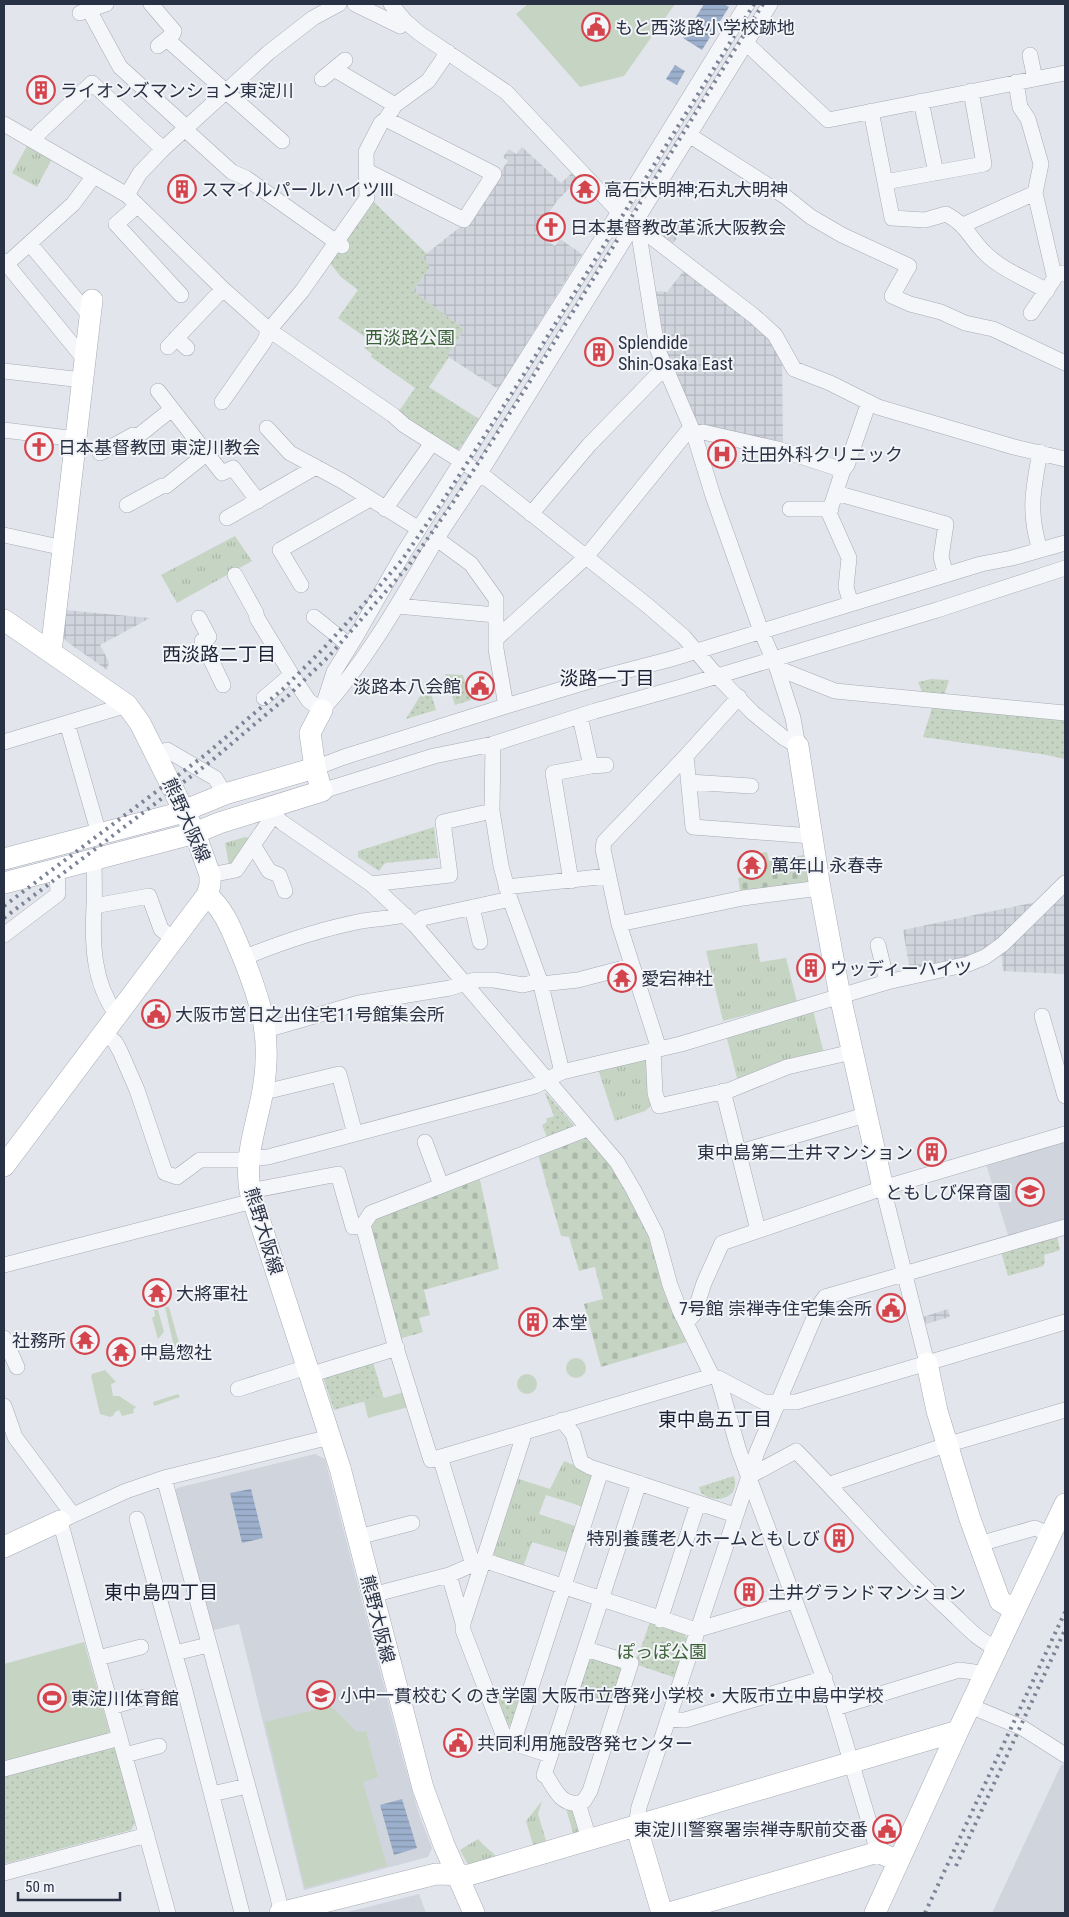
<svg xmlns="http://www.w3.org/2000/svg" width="1069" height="1917" font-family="'Roboto Condensed','Noto Sans JP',sans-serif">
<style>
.built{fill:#d0d4dd}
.industrial{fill:url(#industrial-grid)}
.grass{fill:url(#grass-tufts)}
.cemetery{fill:url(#cemetery-stones)}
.park{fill:url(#park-dots)}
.garden{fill:#c6d5c3}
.water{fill:url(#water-rules)}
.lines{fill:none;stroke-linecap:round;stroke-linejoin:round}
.street-casing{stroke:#a7abb6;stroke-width:16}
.secondary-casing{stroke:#a7abb6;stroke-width:22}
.street{stroke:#f5f6f9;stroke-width:15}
.secondary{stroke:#fff;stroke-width:21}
.rail{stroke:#7b8396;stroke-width:4;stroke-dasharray:2.5 5;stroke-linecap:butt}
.labels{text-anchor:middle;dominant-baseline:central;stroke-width:4;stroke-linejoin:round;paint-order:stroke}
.poi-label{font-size:18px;fill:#293144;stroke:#f2f4f8;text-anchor:start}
.park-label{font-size:18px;fill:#3a6136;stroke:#f2f4f8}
.street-label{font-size:18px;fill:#293144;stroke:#f2f4f8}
.neighbourhood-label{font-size:19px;fill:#1c2235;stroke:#f2f4f8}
</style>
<defs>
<pattern id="industrial-grid" width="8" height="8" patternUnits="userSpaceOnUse" patternTransform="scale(1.25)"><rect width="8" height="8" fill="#d0d4dd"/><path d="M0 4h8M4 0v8" fill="none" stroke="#b3b6bf"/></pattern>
<pattern id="grass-tufts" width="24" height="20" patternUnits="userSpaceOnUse" patternTransform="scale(1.25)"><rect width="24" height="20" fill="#c6d5c3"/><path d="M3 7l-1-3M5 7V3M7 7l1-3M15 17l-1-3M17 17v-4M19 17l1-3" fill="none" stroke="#aab7a9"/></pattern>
<pattern id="cemetery-stones" width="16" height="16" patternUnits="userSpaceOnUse" patternTransform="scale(1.25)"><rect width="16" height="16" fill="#c6d5c3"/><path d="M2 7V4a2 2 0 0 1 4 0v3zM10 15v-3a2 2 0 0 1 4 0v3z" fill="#aab7a9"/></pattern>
<pattern id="park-dots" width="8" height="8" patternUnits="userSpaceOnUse" patternTransform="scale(1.25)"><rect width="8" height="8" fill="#c6d5c3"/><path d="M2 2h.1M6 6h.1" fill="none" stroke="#aab7a9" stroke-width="1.8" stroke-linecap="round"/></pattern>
<pattern id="water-rules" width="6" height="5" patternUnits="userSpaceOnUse" patternTransform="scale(1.25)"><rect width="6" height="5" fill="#9cafcc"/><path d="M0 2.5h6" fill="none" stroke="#7f8fa7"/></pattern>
</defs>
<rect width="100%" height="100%" fill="#e2e5eb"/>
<path class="built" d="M1065,1141V1221L1009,1238L986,1164Z
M315,1454L325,1459L403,1759L419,1814L432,1848L428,1857L304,1890L239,1624L210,1631L173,1495L177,1488Z
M1063,1764L1065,1765V1913H992L1061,1765Z
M419,1894L426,1913H344Z"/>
<path class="industrial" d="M522,147L561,183L574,171L580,177L557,201L535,233L555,246L560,239L582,254L498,389L447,356L464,329L413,291L430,267L422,257L464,224L508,161L503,157L509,149L516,154Z
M675,220L685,228L671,246L662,239Z
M685,269L774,340L782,354L783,446L697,426L662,346L653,291L667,292Z
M65,610L150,618L100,645L109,662L107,670L66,641L63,636Z
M1060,894L1065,896V974L1003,971L1001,952Z
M1041,901L999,941L979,955L910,971L903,930Z
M948,1309L950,1317L926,1324L923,1317Z"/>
<path class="grass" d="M28,144L53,157L37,187L12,173Z
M235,536L252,561L177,603L161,575Z
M245,837L249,838L234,866H229L225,843Z
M757,943L760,962L786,958L797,1002L723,1021L706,951Z
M813,1010L824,1054L738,1082L726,1035Z
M641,1058L647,1062L652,1105L645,1111L615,1121L598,1069Z
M564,1461L588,1471L593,1479L584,1507L546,1495L539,1514L578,1527L569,1553L532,1542L523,1567L496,1558L492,1551L516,1478L550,1489Z
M542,1801L538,1814L547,1844L534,1848L526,1821Z
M566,1809H572L580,1830L578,1834L574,1836Z
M478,1839C485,1847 490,1850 497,1857L468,1865L460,1850Z"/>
<path class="cemetery" d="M767,852L769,861L810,854L815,885L741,896L738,878L743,877L740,862L742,856Z
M587,1136L605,1156L652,1237L686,1342L601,1367L584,1304L603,1299L595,1267L579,1271L569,1237L561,1236L538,1154Z
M479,1175L499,1269L424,1290L430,1315L419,1318L423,1332L399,1339L370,1224L372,1217Z"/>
<path class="park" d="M372,200L427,254L423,257L430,267L413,291L464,329L447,356L449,357L429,387L479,419L459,449L452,451L408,421L399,411L415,388L371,357L372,354L364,348L369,340L338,318L358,290L341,277L330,263Z
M445,674L463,675L471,700L455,705Z
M931,679L949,680L944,696L923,694L918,682Z
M428,683L436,710L406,719Z
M935,705L1065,718V759L1041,754L923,737L932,708Z
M434,827L438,858L385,863L379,871L358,857V851Z
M545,1093H546L577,1129L548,1140L542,1125L547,1122L546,1119L554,1116Z
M1057,1237L1060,1250L1044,1255L1045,1262L1043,1266L1008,1276L1001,1252Z
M373,1362L383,1396L334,1410L323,1377Z
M734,1476C741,1498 716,1505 701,1493L699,1487Z
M650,1622L684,1633L688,1641L676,1678L635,1664Z
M593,1656L622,1666L614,1704L578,1692L589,1658Z
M489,1691L508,1697L516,1691L523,1694L512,1725L503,1727Z
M114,1744L135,1823L131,1830L4,1864V1773Z"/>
<path class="garden" d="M528,4H675L624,76L580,87L516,14Z
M165,1307H169L180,1347H174Z
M154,1310H158L164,1332L158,1339L152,1318L155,1316Z
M566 1368a10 10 0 1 1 20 0a10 10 0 1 1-20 0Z
M105,1370L116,1382L111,1384L113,1396H119L136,1407L133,1410L134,1413L122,1416L119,1410L114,1413V1415L110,1417L100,1414L91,1376L92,1374Z
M517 1384a10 10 0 1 1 20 0a10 10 0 1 1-20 0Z
M407,1391L412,1406L368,1418L364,1401L383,1396L384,1398Z
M178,1394L180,1397L154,1406L153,1402Z
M84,1642L110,1733L106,1738L4,1764V1664Z
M331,1706L357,1732L366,1731L378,1777L363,1782L387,1866L305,1888L265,1722Z"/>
<path class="water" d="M704,4H724L729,7L702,50L683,38Z
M675,65L685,71L677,85L666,79Z
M251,1489L263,1538L242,1543L230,1493Z
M402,1799L417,1848L394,1855L380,1805Z"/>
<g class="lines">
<defs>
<path id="street" d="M151,4L174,31L173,34L158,46
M355,4L400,26L405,21
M391,4L405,21L419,33L506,92L619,212L754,316L775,335L794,369L830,383L878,407L1014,447L1065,459
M89,10L120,67L185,126L189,133L232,172L246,178L342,246
M80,13L106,4
M169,37L170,42L282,141
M746,43L828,120L1065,73
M1030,55L1035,79
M334,69L395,105
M322,79L345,60
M921,101L936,173
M871,111L892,218L925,220L946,214C968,226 968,236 984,252C1000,269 1027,279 1047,291
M4,124L127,195L223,289L269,330L393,415L404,425L480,473L648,606L684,637L717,676L753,713L784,738L798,746
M689,135L786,197L811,217L842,235L909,266L892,296L910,304L941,312L965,323L993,329L1065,363
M33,141L38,134L92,83L163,149
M367,171L464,220L494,174L386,119
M885,182L984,164L971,91
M1035,193L1054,275
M127,195L140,173L163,149L268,53L313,18L339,4
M137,206L116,224L181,295
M963,225L1035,193L1041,164L1028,119L1020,107L1016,82
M640,227V241L657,348L694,434L713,496L761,631L777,668L793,718L798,746
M30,244L90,316
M4,262L10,261L73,204L94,176
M5,262L85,360
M1031,313L1054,279V275L1065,273
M176,338L187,348
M168,347L223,289
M4,371L83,380
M158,391L222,473L233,468L258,501
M222,402L264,342L269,330L302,291L367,198L366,152L381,123L386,119L395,105L428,81L448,52
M267,428L290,453L342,481L419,529
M4,430L76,439
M694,434L703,432L778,449L843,470
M100,453L133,435L138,436L172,409
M836,493L946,524L941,557L946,575
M127,505L162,486H166L206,454
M385,509L432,443
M790,509H831
M531,514L589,445L665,367
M227,518L316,467
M4,535L64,548
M437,539L471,564L496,599V649L506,706
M1040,550C1028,512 1033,490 1040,452
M235,575L256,613L257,618L296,682L309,701L322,710
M301,585L280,550L370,499
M851,604L846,587L849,558L829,513L843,470L847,465L869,402
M397,606L496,615
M314,617L350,646
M199,618L209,637L202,641L223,685
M497,638L586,557L687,432L692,429
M777,668L835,691L1065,713
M264,698L291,675
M324,703L334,672L355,638L403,554L619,212L747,4
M322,710C368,659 401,599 436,540C450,517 466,495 480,473L770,4
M580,717L591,766
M67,723L99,834
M4,742L127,705
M493,744L492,811L501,866L510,899L540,981L562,1072
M156,754L167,750L215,778L225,794
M686,756L693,827L812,836
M315,768L344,757L506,706L606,676L671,659L981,564L1012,558L1065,543
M689,782L751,786
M322,791L434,756L493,744L595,711L681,687L937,610L1065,568
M274,807L278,819L283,823L371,884L415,925L617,1162L633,1189L656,1234L670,1285L680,1311L712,1376L718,1378L739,1451L835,1708L878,1852
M274,807L269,822L253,845L269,871L279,875L285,891
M94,859C94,875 95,890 94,906C92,943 93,982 116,1014
M210,875L236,870L253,845
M571,881L553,773L591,766L606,765
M371,884L450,875L443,822L492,811
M506,887L608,876
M94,906L149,896L161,929L173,939
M472,907L480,942
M619,924L743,898L820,888
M415,925L423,918L510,899
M4,935L58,894L57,870
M878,945L887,982
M243,958C282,942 321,929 362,921C376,919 391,918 405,915
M541,984L578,980L631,966
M1042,1016L1065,1096
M266,1030L359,1003L450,988L475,980H494L523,985L540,981
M104,1033L115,1042L120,1051L137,1090L165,1173L177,1177L200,1160H238L268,1157L535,1086L562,1072L681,1044L887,982L968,964L985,957L1003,944L1065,883
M659,1049L619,924L603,849L604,842L686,756L739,697
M653,1050L655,1093L659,1106L730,1090L787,1067L852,1052
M263,1090H273L339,1074L355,1134
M723,1091L758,1230
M425,1142L441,1185
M740,1154L747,1150L865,1115
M883,1188L927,1363
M250,1191L338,1174L353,1227L363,1225L371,1213L587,1129
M363,1225L394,1341L431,1460L712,1376
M4,1265L253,1201
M686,1323L694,1314L704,1283L722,1243L883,1188L1065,1134
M4,1338L17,1367
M309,1375L397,1348
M718,1378L764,1402H796L1065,1322
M238,1389L307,1367
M4,1406L15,1437L73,1515
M562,1420L573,1434L581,1462L590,1467L735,1515
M440,1457L473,1565
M748,1477L796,1451C848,1503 895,1561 950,1611C964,1624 978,1641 997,1648
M164,1478L278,1897L281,1913
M830,1484L946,1445L1065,1410
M137,1519L184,1687L242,1913
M358,1537L412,1523
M979,1544L1035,1528L1051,1535
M449,1575L463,1623V1630L503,1734L513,1743L550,1755
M372,1595L449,1575L483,1560L696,1630L794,1601
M660,1620L698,1503
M463,1623L523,1438L521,1433
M175,1653L208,1645
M98,1658L141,1647
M970,1706L1021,1727L1065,1755
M111,1707L145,1697
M835,1708L959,1670L974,1672L984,1676
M668,1719L685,1720L825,1678
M513,1743L601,1471
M125,1755L159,1746
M4,1769L120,1738
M212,1794L247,1786
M578,1803L584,1801L590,1791L631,1663L586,1649
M636,1825L639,1807L757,1452L820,1304L825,1297L1065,1227
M589,1839L578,1803C561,1805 555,1789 547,1777L544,1775L639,1483
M4,1873L147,1835
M168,1913L60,1521L126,1491L164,1478L330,1437"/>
<path id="secondary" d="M4,620L127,705L140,723L195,833L210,875V885L207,895L4,1166
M51,652L92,300
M798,746L820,888L840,996L883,1188
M4,859L176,814L225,794L315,768
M4,883L195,833L219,823L322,791L315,768L310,733L322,710
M207,895C226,911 233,934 243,957C262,1005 272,1037 263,1090C257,1124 244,1156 250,1191L340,1468L423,1788L444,1845L474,1913
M927,1363L937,1411L970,1519L1000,1601L1015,1610
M4,1547L60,1521
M636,1825L662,1913
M280,1913L436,1874L469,1875L958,1731
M669,1913L878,1852L898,1861
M875,1913L958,1731L1065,1504"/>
</defs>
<use href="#street" class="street-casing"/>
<use href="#secondary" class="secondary-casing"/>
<use href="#street" class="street"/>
<use href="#secondary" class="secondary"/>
<path class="rail" d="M4,906L205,755L283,689L323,649L364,604L402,560L444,499L521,379L754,4
M4,918L210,762L289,695L330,655L409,565L452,504L529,383L763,4
M956,1866L1064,1632
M925,1913L1065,1612"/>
</g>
<defs>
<symbol id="civic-ring" viewBox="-11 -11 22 22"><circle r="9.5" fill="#f2f4f8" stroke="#d4444c" stroke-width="1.5"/><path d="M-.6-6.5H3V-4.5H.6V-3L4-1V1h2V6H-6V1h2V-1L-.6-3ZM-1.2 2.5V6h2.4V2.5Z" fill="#d4444c"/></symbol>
<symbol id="building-ring" viewBox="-11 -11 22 22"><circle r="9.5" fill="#f2f4f8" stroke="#d4444c" stroke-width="1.5"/><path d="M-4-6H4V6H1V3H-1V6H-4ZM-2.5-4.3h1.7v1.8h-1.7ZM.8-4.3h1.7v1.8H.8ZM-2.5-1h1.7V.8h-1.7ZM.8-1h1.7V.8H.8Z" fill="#d4444c"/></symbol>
<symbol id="temple-ring" viewBox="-11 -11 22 22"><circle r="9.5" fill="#f2f4f8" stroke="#d4444c" stroke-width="1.5"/><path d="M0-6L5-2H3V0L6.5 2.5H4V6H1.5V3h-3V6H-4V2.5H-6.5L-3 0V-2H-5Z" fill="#d4444c"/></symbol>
<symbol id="church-ring" viewBox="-11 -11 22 22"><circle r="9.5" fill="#f2f4f8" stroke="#d4444c" stroke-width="1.5"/><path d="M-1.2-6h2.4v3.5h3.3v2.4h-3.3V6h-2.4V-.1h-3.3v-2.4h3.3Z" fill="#d4444c"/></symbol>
<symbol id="hospital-ring" viewBox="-11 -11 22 22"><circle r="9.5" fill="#f2f4f8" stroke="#d4444c" stroke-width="1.5"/><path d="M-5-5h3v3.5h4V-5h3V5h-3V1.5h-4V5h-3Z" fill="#d4444c"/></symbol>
<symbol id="school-ring" viewBox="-11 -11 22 22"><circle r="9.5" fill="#f2f4f8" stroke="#d4444c" stroke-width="1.5"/><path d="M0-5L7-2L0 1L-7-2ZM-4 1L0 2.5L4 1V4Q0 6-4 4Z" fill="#d4444c"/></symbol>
<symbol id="stadium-ring" viewBox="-11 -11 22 22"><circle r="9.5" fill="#f2f4f8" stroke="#d4444c" stroke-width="1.5"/><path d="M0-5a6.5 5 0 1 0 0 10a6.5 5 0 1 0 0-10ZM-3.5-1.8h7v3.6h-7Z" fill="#d4444c"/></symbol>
</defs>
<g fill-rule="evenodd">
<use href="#civic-ring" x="580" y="11" width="32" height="32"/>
<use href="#building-ring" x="25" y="74" width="32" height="32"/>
<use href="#building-ring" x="166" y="173" width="32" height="32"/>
<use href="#temple-ring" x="569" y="173" width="32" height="32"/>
<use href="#church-ring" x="535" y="211" width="32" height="32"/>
<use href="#building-ring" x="583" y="336" width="32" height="32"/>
<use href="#church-ring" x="23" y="431" width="32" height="32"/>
<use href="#hospital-ring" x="706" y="438" width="32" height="32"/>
<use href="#civic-ring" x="464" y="670" width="32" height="32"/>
<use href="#temple-ring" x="736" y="849" width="32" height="32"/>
<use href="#building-ring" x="795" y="952" width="32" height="32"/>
<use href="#temple-ring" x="606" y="962" width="32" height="32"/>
<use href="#civic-ring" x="140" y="998" width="32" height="32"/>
<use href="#building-ring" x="916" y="1136" width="32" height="32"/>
<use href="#school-ring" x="1014" y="1176" width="32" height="32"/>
<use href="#temple-ring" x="141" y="1277" width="32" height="32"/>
<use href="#civic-ring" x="875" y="1292" width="32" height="32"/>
<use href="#building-ring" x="517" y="1306" width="32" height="32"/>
<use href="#temple-ring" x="69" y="1324" width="32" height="32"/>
<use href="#temple-ring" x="105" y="1336" width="32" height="32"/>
<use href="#building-ring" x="823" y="1522" width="32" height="32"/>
<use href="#building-ring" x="733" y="1576" width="32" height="32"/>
<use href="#school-ring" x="305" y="1679" width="32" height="32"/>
<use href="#stadium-ring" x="36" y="1682" width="32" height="32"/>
<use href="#civic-ring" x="442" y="1727" width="32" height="32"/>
<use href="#civic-ring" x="871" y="1813" width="32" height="32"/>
</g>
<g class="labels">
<g class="poi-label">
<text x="615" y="27">もと西淡路小学校跡地</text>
<text x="60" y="90">ライオンズマンション東淀川</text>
<text x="201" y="189">スマイルパールハイツIII</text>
<text x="604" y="189">高石大明神;石丸大明神</text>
<text x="570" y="227">日本基督教改革派大阪教会</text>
<text x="618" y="342">Splendide<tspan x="618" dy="21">Shin-Osaka East</tspan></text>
<text x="58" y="447">日本基督教団 東淀川教会</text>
<text x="741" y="454">辻田外科クリニック</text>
<text x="461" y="686" text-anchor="end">淡路本八会館</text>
<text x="771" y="865">萬年山 永春寺</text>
<text x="830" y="968">ウッディーハイツ</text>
<text x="641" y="978">愛宕神社</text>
<text x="175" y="1014">大阪市営日之出住宅11号館集会所</text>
<text x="913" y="1152" text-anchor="end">東中島第二土井マンション</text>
<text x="1011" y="1192" text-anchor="end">ともしび保育園</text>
<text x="176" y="1293">大將軍社</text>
<text x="872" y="1308" text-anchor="end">7号館 崇禅寺住宅集会所</text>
<text x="552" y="1322">本堂</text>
<text x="66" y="1340" text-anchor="end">社務所</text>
<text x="140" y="1352">中島惣社</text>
<text x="820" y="1538" text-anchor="end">特別養護老人ホームともしび</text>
<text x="768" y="1592">土井グランドマンション</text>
<text x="340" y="1695">小中一貫校むくのき学園 大阪市立啓発小学校・大阪市立中島中学校</text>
<text x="71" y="1698">東淀川体育館</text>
<text x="477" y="1743">共同利用施設啓発センター</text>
<text x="868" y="1829" text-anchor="end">東淀川警察署崇禅寺駅前交番</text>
</g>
<g class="park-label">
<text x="410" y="337">西淡路公園</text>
<text x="662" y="1651">ぽっぽ公園</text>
</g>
<g class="street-label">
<text transform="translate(187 820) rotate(66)">熊野大阪線</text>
<text transform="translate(264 1231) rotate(73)">熊野大阪線</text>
<text transform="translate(378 1619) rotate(76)">熊野大阪線</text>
</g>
<g class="neighbourhood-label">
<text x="219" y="654">西淡路二丁目</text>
<text x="607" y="678">淡路一丁目</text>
<text x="715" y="1419">東中島五丁目</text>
<text x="161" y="1592">東中島四丁目</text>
</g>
</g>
<rect width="1069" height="1917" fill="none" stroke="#293144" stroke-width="10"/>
<path d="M18 1892v8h102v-8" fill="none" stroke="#293144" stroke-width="2.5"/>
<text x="25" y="1892" font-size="15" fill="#293144" stroke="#f2f4f8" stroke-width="4" paint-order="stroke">50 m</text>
</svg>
